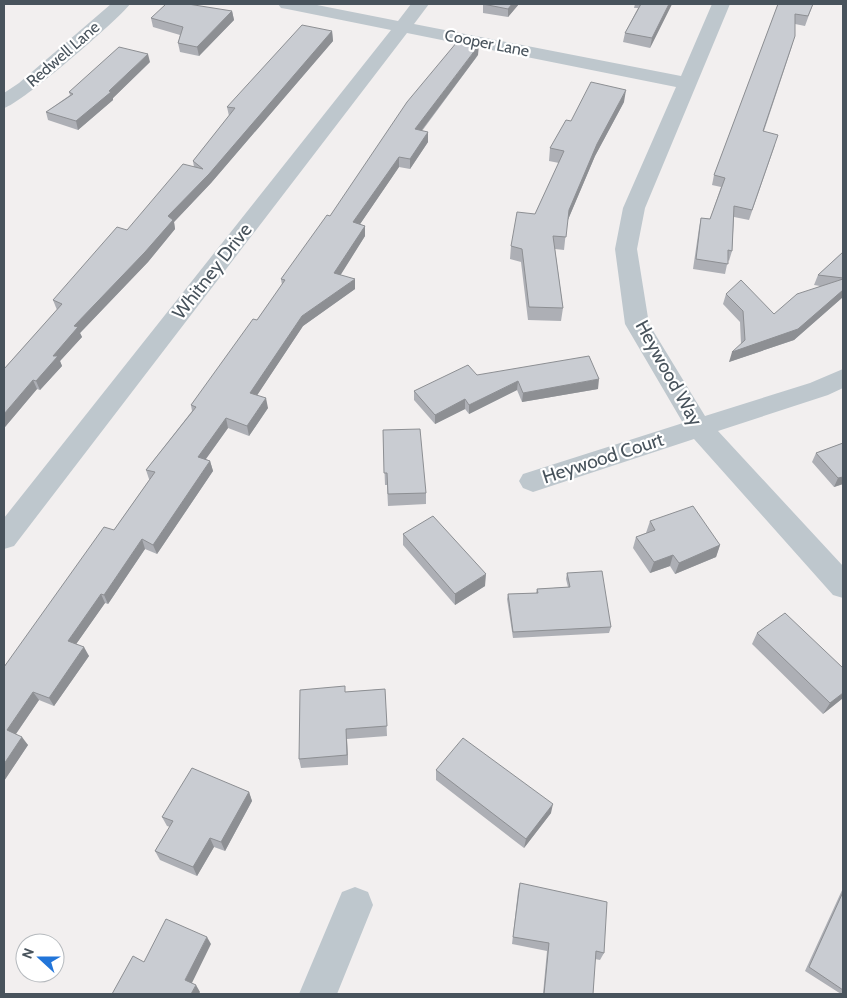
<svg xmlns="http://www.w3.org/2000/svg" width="847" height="998" font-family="Cabin,sans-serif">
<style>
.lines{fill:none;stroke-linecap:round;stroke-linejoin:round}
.minor{fill:#bec7cd;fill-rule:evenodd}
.wall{fill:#adafb5}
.shaded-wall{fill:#8d8f93}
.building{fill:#c9ccd2;stroke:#8d8f93}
.labels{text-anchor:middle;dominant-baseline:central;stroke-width:4.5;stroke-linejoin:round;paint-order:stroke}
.far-street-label{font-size:16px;fill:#48535c;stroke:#fff}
.street-label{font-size:19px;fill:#48535c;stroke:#fff}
</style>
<rect width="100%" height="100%" fill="#f2efef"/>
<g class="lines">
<path class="minor" d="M111,4H130C118,20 21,104 4,108V93L19,83Z
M278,4H312L398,21L411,4H429L414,24L681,76L712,4H730L645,208L637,249L649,324L705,416L810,383L843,369V388L828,395L718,431L843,566V598L833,595L694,439L533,492L523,488L519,481L523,474L683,423L625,324L615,249L623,208L676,87L407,33L14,546L4,549V518L391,30L287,9L281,8Z
M355,887L368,892L373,905L337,994H299L342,892Z"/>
</g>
<path class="wall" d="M483,4H519L508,17L483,13Z
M635,4H672L650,48L623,42L625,33L638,8H634Z
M778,4H813L805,26L795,24L792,46L764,131L775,145L749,220L734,217L732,251L729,261L728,260L725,274L693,269L699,228L701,218L710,219L721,187L712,185L714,175Z
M232,11L234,20L199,56L180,52L178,43L180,35L153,27L151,18Z
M332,31L333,41L211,183L174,222L175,229L148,262L80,333L82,337L60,361L62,366L40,390L37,389L5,427H4V369L57,310L53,300L127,230L194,167L193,161L229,116L227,107Z
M478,55L422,131L428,142L410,169L399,167L360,224L365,226V236L340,275L355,289L303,326L257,395L268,408L249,436L228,428L206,459L210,461L213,471L157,554L145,549L108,604L105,603L76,644L89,656L54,706L39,700L16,734L28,745L4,781V667L114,530L150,479H149L146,470L192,411L191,405L257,320L282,285L281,279L330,216Z
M150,62L113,98V100L78,130L48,120L46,112L70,95L69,92Z
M624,102L595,156L567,222L564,250L555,249L563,308L561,321L528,320L521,262L510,259L511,246L535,214L559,163L549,161L550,148L571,121Z
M843,252V297L794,340L729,362L741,344L740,322L723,304L726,294L774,314L820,286L814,285L818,275Z
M477,375L598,389L522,402L517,390L469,414L465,409L435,424L414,400V391Z
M383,430L426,493V504L388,506L387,485H385Z
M843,443V484L834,487L812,462L816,453Z
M650,521L720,545L716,557L675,574L670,566L650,573L633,548L636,537L646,533Z
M403,534L485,586L455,605L403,545Z
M567,573L611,627L609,633L513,638L507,599L508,594L536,593L537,589L568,587L566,579Z
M757,633L843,698L823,714L752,644Z
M345,686V692L385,689L387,736L347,739L348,765L301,768L299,759Z
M436,770L551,813L524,848L436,780Z
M249,792L252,801L225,851L214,847L197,876L160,860L155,851L170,827L167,826L162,817Z
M520,883L604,953L600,960L595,959L593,994H543L547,951L512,944L518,891Z
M843,888V994H841L805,971Z"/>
<path class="shaded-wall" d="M512,4H519L508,17V9Z
M669,4H672L650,48L652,38Z
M232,11L234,20L199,56L197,47Z
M332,31L333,41L211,183L174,222L175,229L148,262L80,333L82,337L60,361L62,366L40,390L36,381L53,356L74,326L168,216Z
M479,45L478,55L415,139V129Z
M148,54L150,62L113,98V100L78,130L76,121L109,91Z
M626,90L624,102L595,156L567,222L569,210L597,144Z
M428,132V142L410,169V159Z
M399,157V167L354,233L353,222Z
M365,226V236L335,284L334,273Z
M355,279V289L303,326L252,403L250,393L302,316Z
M843,290V297L794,340L729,362L732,352Z
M599,379L598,389L522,402L523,393Z
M33,380L37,389L5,427L4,423V414Z
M518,381L517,390L469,414V405Z
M266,398L268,408L249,436L247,426Z
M465,399V409L435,424V415Z
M226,418L228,428L200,467L198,457Z
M210,461L213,471L157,554L153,545Z
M843,477V484L834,487L838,478Z
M142,539L145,549L108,604L104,595Z
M720,545L716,557L675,574L679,563Z
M673,555L670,566L650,573L654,562Z
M486,574L485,586L455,605V594Z
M101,594L105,603L72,650L68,641Z
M84,647L89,656L54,706L49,698Z
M33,692L39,700L13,738L7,730Z
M843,693V698L823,714L830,703Z
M346,729L347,739L348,765L347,755Z
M22,737L28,745L4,781V764Z
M249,792L252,801L225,851L221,842Z
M553,804L551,813L524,848L526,839Z
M210,838L214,847L197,876L193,867Z
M207,937L211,944L190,987L185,980Z
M196,985L200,992L199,994H191Z"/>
<path class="building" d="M166,4H188L232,11L197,47L178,43L183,27L151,18Z
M483,4H512L508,9Z
M641,4H669L652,38L625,33Z
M778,4H813L808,16L795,14V36L763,131L778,135L752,210L734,206L732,251L728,250V264L696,259L701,218L710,219L725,178L714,175Z
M302,25L332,31L209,174L168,216L173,220L145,252L74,326L78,327L53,356H58L36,381L33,380L4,414V369L62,304L53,300L117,227L127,230L183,164L203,169L193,161L235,108L227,107Z
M462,36L470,38L479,45L415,129L428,132L410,159L399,157L353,222L365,226L334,273L355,279L302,316L250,393L266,398L247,426L226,418L198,457L210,461L153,545L142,539L104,595L101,594L68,641L84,647L49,698L33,692L7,730L22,737L4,764V667L104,527L114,530L155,472L146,470L196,407L191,405L253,319L257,320L285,280L281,279L327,215L330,216L407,102Z
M119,47L148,54L109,91L111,92L76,121L46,112L73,94L69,92Z
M591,82L626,90L597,144L569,210L566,237L553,236L563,308L529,307L522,249L511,246L517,212L535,214L564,151L550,148L566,120L571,121Z
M843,252V278L818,275Z
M843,279V290L798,329L732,352L745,340L743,311L726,294L741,280L774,314L797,294Z
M589,356L599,379L523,393L518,381L469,405L465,399L435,415L414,391L468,365L477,375Z
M420,429L426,493L388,494L387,473H384L383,430Z
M843,443V477L838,478L816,453Z
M693,506L720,545L679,563L673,555L654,562L636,537L655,530L650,521Z
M433,516L486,574L455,594L403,534Z
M602,571L611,627L513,632L508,594L538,593L537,589L570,587L567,573Z
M785,613L843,668V693L830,703L757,633Z
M345,686V692L385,689L387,726L346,729L347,755L299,759L300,690Z
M463,738L553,804L526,839L436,770Z
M192,768L249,792L221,842L210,838L193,867L155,851L173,821L162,817Z
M520,883L607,902L604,953L596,951L593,994H544L549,943L513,937Z
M843,892V990L809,967Z
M166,919L207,937L185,980L196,985L191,994H112L133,956L144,962Z"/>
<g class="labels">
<g class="far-street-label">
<text transform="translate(487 43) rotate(11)">Cooper Lane</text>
<text transform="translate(63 54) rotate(-41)">Redwell Lane</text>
</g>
<g class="street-label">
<text transform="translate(212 271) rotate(-52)">Whitney Drive</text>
<text transform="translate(669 373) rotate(61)">Heywood Way</text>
<text transform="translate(603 458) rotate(-18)">Heywood Court</text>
</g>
</g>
<rect width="847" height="998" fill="none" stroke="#48535c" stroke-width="10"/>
<g transform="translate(40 958) rotate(291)"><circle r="24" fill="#ffffff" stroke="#b6babe"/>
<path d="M0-4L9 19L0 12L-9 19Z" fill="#2275d9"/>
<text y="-8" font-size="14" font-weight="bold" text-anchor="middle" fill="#48535c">N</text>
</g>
</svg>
